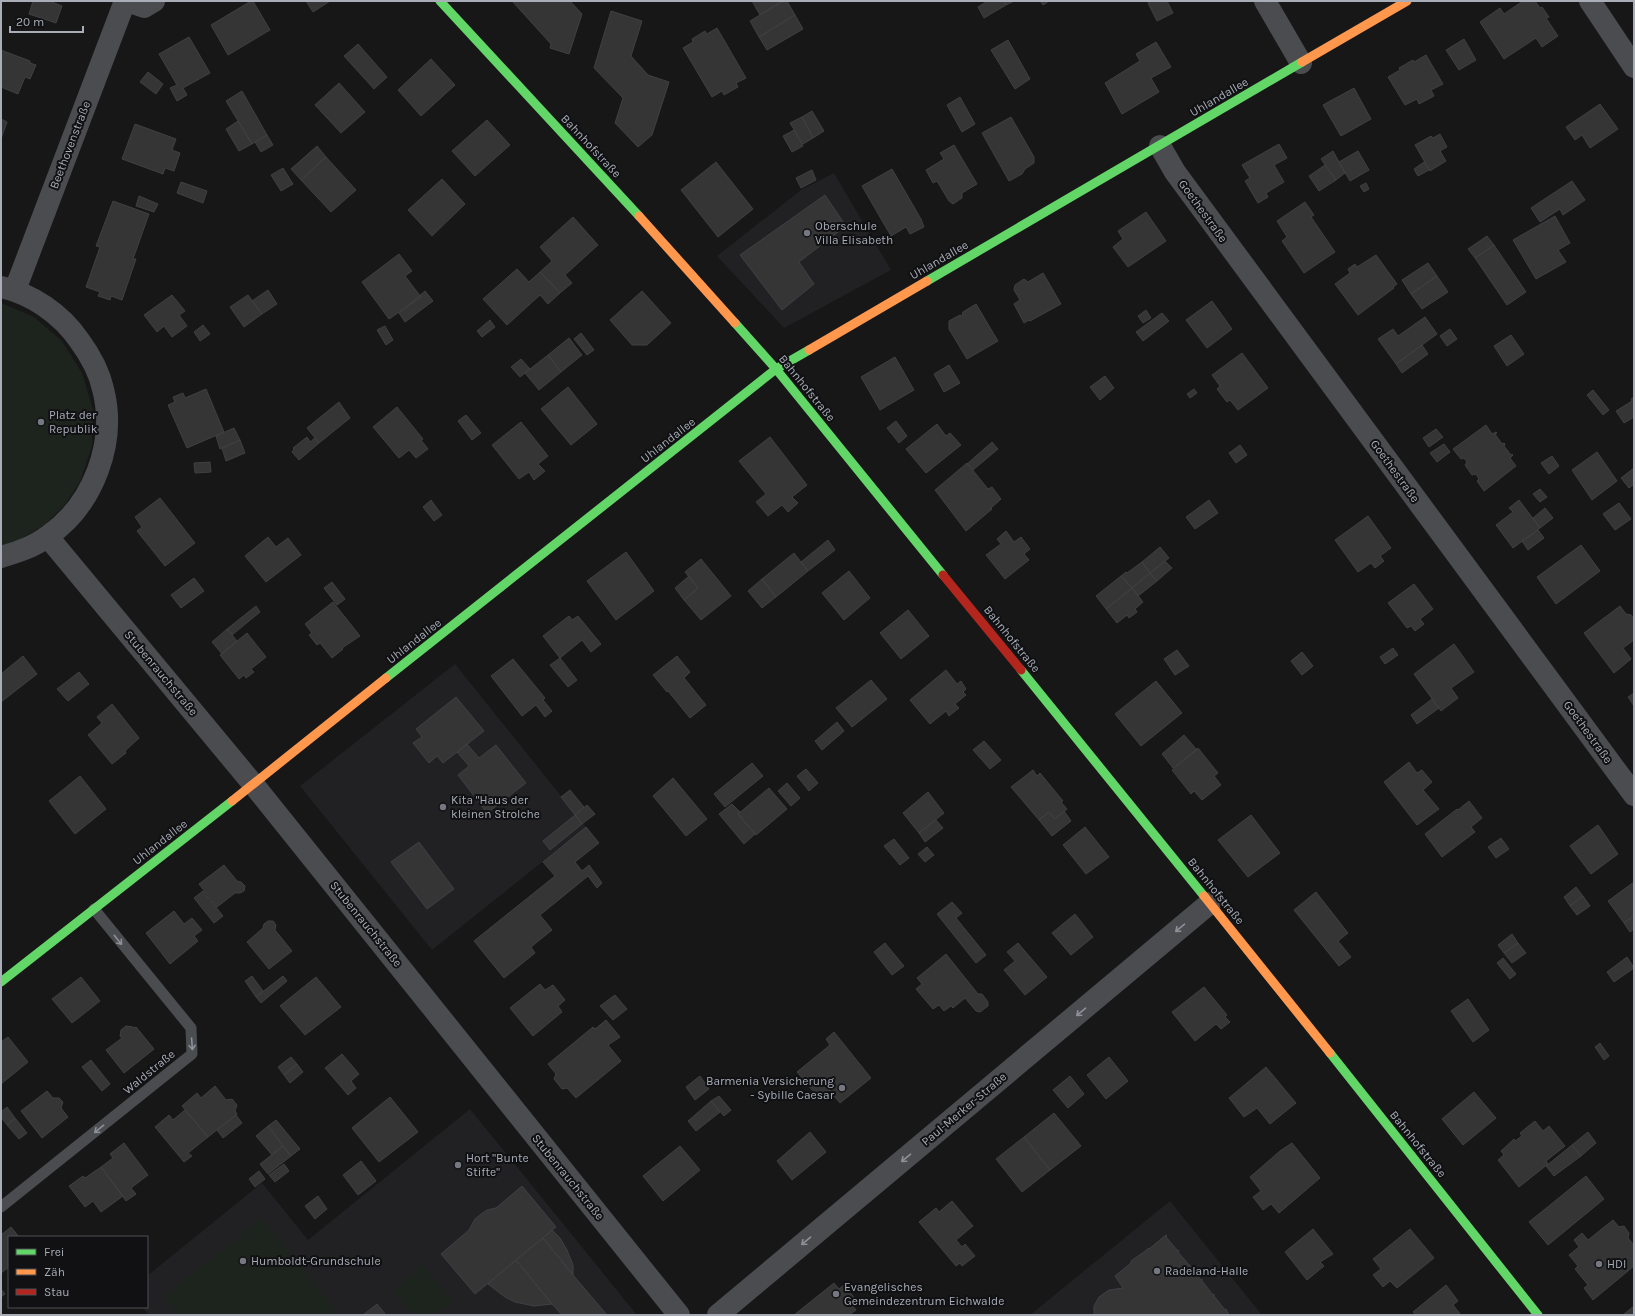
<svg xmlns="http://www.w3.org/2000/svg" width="1635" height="1316" font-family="Karla,sans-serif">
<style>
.built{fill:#212123}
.green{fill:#1d241e}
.building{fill:#353536;stroke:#3f4043}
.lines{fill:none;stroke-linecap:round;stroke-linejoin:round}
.lane{stroke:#4b4c50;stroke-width:11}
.street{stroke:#4b4c50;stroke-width:22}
.fast{stroke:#63d668;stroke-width:9}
.slow{stroke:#ff974d;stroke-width:9}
.jam{stroke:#b3261e;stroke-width:9}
.oneway{stroke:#8c9099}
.poi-dot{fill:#757880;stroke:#111113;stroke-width:1.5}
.labels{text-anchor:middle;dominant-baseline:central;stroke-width:4;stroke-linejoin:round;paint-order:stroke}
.street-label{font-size:12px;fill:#a8adb8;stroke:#111113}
.poi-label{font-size:12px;fill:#a8adb8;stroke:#111113;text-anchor:start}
</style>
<rect width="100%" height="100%" fill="#171717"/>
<path class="built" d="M834,173L891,270L784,328L717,256L801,190Z
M455,664L586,827L432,950L300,786Z
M470,1109L637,1315H149L142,1307H147V1276L262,1183L308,1240Z
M1170,1201L1262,1315H1030Z"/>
<path class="green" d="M1,303L34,317L62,341L82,373L93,409L92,446L80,482L64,506L44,525L19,540L1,546Z
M262,1218L337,1312L334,1315H178L164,1297Z
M422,1265L453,1301L437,1315H414L393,1291Z"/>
<path class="building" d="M33,1H49L62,6L56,23L29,14Z
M251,1H253L270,30L228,55L211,25Z
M306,1H330L313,12Z
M512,1H570L582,14L569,54L550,48L551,44Z
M752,1H783L760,15Z
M783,1H787L795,15L759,37L750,21Z
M988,1H1004L1006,5L984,18L978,7Z
M1004,1H1014L1006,5Z
M1040,1H1049L1043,5Z
M1151,1H1167L1173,13L1157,21L1148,3Z
M1523,1H1535L1540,8L1542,7L1549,17L1546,18L1558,36L1542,47L1536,38L1504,59L1480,22L1500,8L1504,14Z
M611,11L642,21L631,56L648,75L669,82L652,135L638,147L615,123L623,98L594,68Z
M795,15L803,29L767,50L759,37Z
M717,28L746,78L736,83L738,87L724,95L722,91L712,97L683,48L693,42L692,39L705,31L707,34Z
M189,37L210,73L183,88L187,95L177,101L170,88L177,85L159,54Z
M1464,39L1476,60L1459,70L1446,50Z
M1008,40L1030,79L1015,89L991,50Z
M1156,42L1171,67L1151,78L1159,92L1122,114L1105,83L1140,61L1136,54Z
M358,44L387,77L374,89L344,56Z
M1,50L30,61V63L36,65L30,79L25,77L18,94L1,87Z
M1426,55L1443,84L1431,90L1434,96L1419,104L1417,99L1405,105L1388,77L1400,70L1399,68L1413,60L1414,62Z
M431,59L455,85L421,116L398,90Z
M148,72L163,84L156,94L140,82Z
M339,83L365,112L341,133L315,105Z
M1354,88L1371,119L1341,136L1323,105Z
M242,91L267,135L252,144L226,101Z
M960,97L975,124L962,132L947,105Z
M1600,104L1618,129L1590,148L1582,135L1575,140L1566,127Z
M812,111L824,131L813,138L802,117Z
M802,117L813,138L803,144L790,123Z
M1011,117L1034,157V163L1025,169L1022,174L1009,181L982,133Z
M1,119L7,122L1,139Z
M487,120L510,145L475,176L452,151Z
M238,121L252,144L239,151L226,129Z
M135,124L176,139L172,150L180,153L174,171L165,168L163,174L122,159Z
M794,130L803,146L792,152L783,136Z
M1440,134L1447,147L1440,151L1446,161L1430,171L1415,145L1431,136L1433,138Z
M267,135L273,145L261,152L255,142Z
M1279,144L1287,158L1274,165L1284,182L1266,193L1268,197L1258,203L1245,181L1250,178L1242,165Z
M954,145L977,184L962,193V198L953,204L949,201L937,181L933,183L926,170L944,159L940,153Z
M317,146L326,157L301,180L291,169Z
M1333,151L1345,173L1336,180L1321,159Z
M1358,151L1369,170L1350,181L1339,162Z
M326,157L356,190L331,212L301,180Z
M716,162L753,209L718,237L681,190Z
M1424,162L1429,170L1418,176L1414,169Z
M1325,165L1336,180L1319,191L1309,176Z
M283,168L293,184L281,191L271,175Z
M892,169L921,219L924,227L910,234L906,227L891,236L862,186Z
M812,170L816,180L801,188L796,178Z
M442,179L465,204L432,236L408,210Z
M1572,181L1585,200L1563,215L1560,209L1540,222L1531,208Z
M181,182L207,191L203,203L177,193Z
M1366,183L1369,189L1364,192L1360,186Z
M825,195L846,226L799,262L814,284L782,310L740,255Z
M139,196L158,204L154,212L136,206Z
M113,201L149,214L133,259H136L122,300L111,296L110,300L98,296L100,292L86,287L100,247L96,246Z
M1305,202L1314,215L1311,217L1335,252L1304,273L1282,241L1287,237L1277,221Z
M1146,212L1166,241L1128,267L1113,247L1123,239L1118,231Z
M1555,216L1570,243L1558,250L1566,262L1536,279L1513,240Z
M573,217L598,245L565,275L572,283L560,293L540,272L552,261L540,247Z
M1487,236L1494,245L1475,258L1468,249Z
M1494,245L1526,292L1507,305L1475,258Z
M399,254L412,271L405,276L421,297L389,319L362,282Z
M1376,255L1397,284L1393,287L1394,288L1358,315L1335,284L1350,273L1348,269L1355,264L1357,267Z
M1428,263L1437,276L1411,294L1402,280Z
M517,269L529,282L540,272L560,293L548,304L540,295L507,325L483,299Z
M1043,273L1061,304L1030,321L1029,320L1024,323L1014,304L1020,300L1014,290L1015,285L1024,279L1028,282Z
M1437,276L1448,292L1422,309L1411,294Z
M268,290L277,304L262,314L252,301Z
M425,291L433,301L405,322L399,313Z
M642,291L671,323L647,345H632L610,320Z
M172,295L185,311L179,315L187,326L172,337L164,326L157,332L144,315Z
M248,295L262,314L244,327L230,307Z
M1212,301L1232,329L1207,348L1186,320Z
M976,304L998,341L967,359L949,329V321L960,315L962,316L963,312Z
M1146,310L1151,318L1143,323L1138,316Z
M1162,313L1169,321L1143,341L1136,332Z
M1425,317L1437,334L1396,364L1378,339L1393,329L1398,336Z
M490,320L495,327L482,337L477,331Z
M203,325L210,334L200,341L194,332Z
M385,326L393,340L386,345L377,330Z
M1450,329L1457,339L1447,346L1440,336Z
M581,333L594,350L587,355L574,339Z
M1511,335L1524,354L1507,366L1494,346Z
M569,338L582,355L561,372L548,355Z
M1422,345L1428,354L1402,373L1396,364Z
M1242,353L1268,388L1238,410L1230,400L1227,402L1217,389L1220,386L1212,375Z
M548,355L561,372L539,390L525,373Z
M895,357L914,390L880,410L861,377Z
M521,359L530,369L520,377L511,367Z
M949,365L960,383L944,392L934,374Z
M1105,376L1114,388L1100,400L1090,387Z
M568,387L597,424L571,445L541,409Z
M206,389L224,432L187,448L168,405L175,402L173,397L183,393L185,398Z
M1194,389L1197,393L1190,398L1187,394Z
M1593,390L1609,410L1603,415L1587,395Z
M1634,397V417L1624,423L1616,411L1632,401L1631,399Z
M339,402L350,418L319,443L307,428Z
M397,407L423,439L421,440L428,449L416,458L409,450L399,458L373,427Z
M466,415L481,433L472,440L458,421Z
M896,421L907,436L899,443L887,428Z
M521,422L548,456L538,464L545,471L534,480L529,472L519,479L492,445Z
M937,424L946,436L950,433L961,445L926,473L906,449Z
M1486,425L1492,434L1496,432L1497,433L1495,434L1502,444L1504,443L1505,444L1504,446L1511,455L1512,454L1513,455L1510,458L1516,466L1484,491L1477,481L1479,479L1476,474L1472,475L1465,465L1467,462L1464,458L1461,459L1453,449Z
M234,428L240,440L220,449L216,436Z
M1436,429L1443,437L1429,447L1423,438Z
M307,437L310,442L315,438L319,443L299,460L292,452L294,449L293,448Z
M770,437L807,485L792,497L798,503L788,512L782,505L768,516L756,502L766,494L739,461Z
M240,440L245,453L226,461L222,448Z
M992,442L998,449L973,470L967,464Z
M1444,444L1450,452L1437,462L1430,453Z
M1240,445L1247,455L1236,463L1229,453Z
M1597,452L1617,481L1592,500L1572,470Z
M1552,456L1559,466L1549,474L1541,463Z
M210,462L211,472L195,473L194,463Z
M967,463L988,489L992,487L1001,499L991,508L992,509L966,531L935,490Z
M1634,468V484L1629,488L1621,478Z
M1540,489L1547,497L1540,502L1533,494Z
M160,498L195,543L165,566L137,531L142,527L135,517Z
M431,500L442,515L434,521L423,507Z
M1209,500L1218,513L1195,529L1186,517Z
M1519,500L1540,528L1513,548L1496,525L1513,512L1509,508Z
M1619,503L1631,519L1615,530L1603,514Z
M1545,508L1553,518L1540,528L1533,518Z
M1368,516L1391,548L1380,556L1384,561L1375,568L1371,563L1358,572L1335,540Z
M1538,530L1544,538L1528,550L1522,541Z
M1006,531L1014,542L1021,537L1030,549L1024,554L1029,560L1005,579L986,555L1001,544L997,539Z
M268,537L276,547L288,538L301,555L266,582L245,556Z
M828,540L835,550L808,571L801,562Z
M1581,545L1600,571L1556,604L1537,577Z
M1160,547L1169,558L1150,573L1142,562Z
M626,552L654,591L616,620L587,581Z
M794,553L808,571L776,597L762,579Z
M701,559L731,596L701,620L684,600L698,588L685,572Z
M1165,561L1172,568L1157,581L1150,573Z
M1142,562L1150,573L1132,588L1121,576L1126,572L1127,573Z
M849,571L870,598L844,620L822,593Z
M1150,573L1157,581L1138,596L1132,588Z
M689,576L698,588L684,600L675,588Z
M1121,576L1132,588L1106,609L1096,596Z
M194,578L204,591L181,608L171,595Z
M762,579L776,597L762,608L748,591Z
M332,582L345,599L337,605L324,588Z
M1414,584L1433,609L1420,619L1424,624L1415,631L1411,626L1407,628L1388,603Z
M1132,588L1143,602L1135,609L1137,612L1129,618L1127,615L1117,623L1106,609Z
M333,602L360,636L342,648L343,649L332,658L320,643L317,645L309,635L312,633L305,624Z
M256,606L260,612L232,635L227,629Z
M1620,606L1626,614L1631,615L1634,619V640L1623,648L1631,659L1614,673L1584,633Z
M908,610L929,636L901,659L880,633Z
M569,616L572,620L578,616L601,644L591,652L582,640L560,658L543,636Z
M227,629L237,641L222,654L212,642Z
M247,633L266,657L251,669L254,672L246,678L244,675L239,679L220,655Z
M1454,644L1474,672L1451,688L1458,698L1441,711L1414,674Z
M1393,648L1398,655L1385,664L1380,657Z
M1177,650L1189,666L1175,675L1164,659Z
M1302,652L1313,666L1302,675L1291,661Z
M23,656L37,674L1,702V674Z
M677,656L690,672L684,678L706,705L690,718L668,691L667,692L653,675Z
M560,658L577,680L568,687L550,665Z
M513,659L545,698L543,700L552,711L545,717L536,705L522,716L491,676Z
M946,670L957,684L961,681L966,689L963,692L966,695L955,704L959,708L949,716L946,711L930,724L910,700Z
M79,672L89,684L68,701L57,689Z
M871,680L887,699L852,727L836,708Z
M1156,681L1182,713L1141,746L1115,714Z
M1634,693V706L1628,697Z
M456,697L484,731L443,763L437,756L429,763L413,743L422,737L416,729Z
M1432,699L1439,708L1417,724L1411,715Z
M112,704L139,738L125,751L126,753L112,764L88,735L102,723L97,717Z
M837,722L844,731L822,750L815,741Z
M1184,735L1197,750L1173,768L1162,754Z
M984,741L1001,760L990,769L973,750Z
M467,744L479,758L496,745L526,783L487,813L458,775L469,766L457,752Z
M1198,748L1218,773L1214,776L1221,785L1202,800L1194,791L1191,794L1172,770Z
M1409,762L1417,773L1422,770L1432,782L1423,790L1439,809L1417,825L1384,782Z
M752,763L763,776L725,807L714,794Z
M806,769L818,783L809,791L797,776Z
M1033,770L1037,776L1040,773L1063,801L1061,802L1067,809L1055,819L1049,812L1039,820L1011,787Z
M80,776L106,809L75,834L49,801Z
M673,778L707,819L686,836L653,796Z
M787,783L800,798L791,806L778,791Z
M769,788L787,809L756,835L738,814Z
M570,790L584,807L575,815L561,797Z
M928,792L944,813L919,833L903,813Z
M1469,801L1482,818L1471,827L1475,832L1442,857L1425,834L1457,809L1458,810Z
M732,804L740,812L738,814L755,834L744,844L719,814Z
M587,805L595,814L582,824L575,815Z
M1064,811L1071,821L1052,836L1039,820L1049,812L1055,819Z
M575,815L582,824L550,850L543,841Z
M1251,815L1280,853L1248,877L1218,840Z
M936,820L943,828L925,842L919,833Z
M1598,825L1618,854L1591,874L1570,846Z
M586,827L599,843L575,862L582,871L589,865L602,883L597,888L588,876L540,915L552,930L531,947L535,953L504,978L474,941L555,876L543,862Z
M1085,827L1109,857L1086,874L1063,845Z
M1501,838L1509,849L1496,858L1488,847Z
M894,839L909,858L900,865L884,846Z
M419,842L454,889L427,909L391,862Z
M927,847L934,855L925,862L918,854Z
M224,865L237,881L241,882L245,886L244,891L240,893H235L217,907L199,884Z
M1634,882V916L1624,923L1608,901Z
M1576,887L1583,896L1570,906L1564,897Z
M203,891L223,916L214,923L194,898Z
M1316,892L1348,933L1338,941L1351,957L1339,966L1294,910Z
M1583,896L1590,906L1577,915L1570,906Z
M952,902L962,913L956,918L986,955L976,963L937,914Z
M174,911L184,924L192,918L202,930L194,936L198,941L170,964L146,933Z
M1075,914L1093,937L1071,955L1052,933Z
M1634,916V929L1630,932L1624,923Z
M268,921H273L276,925L275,930L292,951L269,969L247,942L263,928L264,924Z
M1512,934L1518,943L1504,953L1498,945Z
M885,943L904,966L892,975L874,952Z
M1018,943L1047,977L1025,995L1004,970L1015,961L1007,952Z
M1518,943L1526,953L1512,963L1504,953Z
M946,954L978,994H982L988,1002V1006L980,1012L976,1011L965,998L953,1008L951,1006L944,1011L939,1005L933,1009L916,989L922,984L917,978Z
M1627,957L1634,968L1614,982L1607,972Z
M1503,958L1516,974L1510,979L1497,963Z
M252,976L263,991L256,997L245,981Z
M283,976L287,981L261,1003L256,997Z
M81,977L100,1001L72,1023L52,999Z
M316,977L341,1007L305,1035L280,1006Z
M540,984L545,990L553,985L565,1000L558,1006L562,1012L533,1036L510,1008Z
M1204,987L1227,1015L1225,1017L1230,1022L1221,1029L1216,1024L1195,1041L1172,1012Z
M615,995L627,1009L613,1020L600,1006Z
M1468,999L1489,1030L1473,1042L1451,1011Z
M606,1020L620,1037L608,1045L621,1061L576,1098L567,1088L562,1089L554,1079L556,1074L548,1064L593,1027L595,1029Z
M126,1026L133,1027L134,1028L136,1027L154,1049L124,1073L106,1050L122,1038L120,1036L121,1030Z
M834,1032L871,1078L840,1103L829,1090L819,1098L797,1072L830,1045L826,1039Z
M8,1037L28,1062L1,1084V1042Z
M1600,1043L1609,1056L1604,1060L1595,1047Z
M342,1054L359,1074L351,1081L356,1088L348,1095L325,1068Z
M291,1057L297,1064L284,1075L278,1067Z
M1109,1057L1128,1081L1106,1099L1087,1075Z
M91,1060L110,1084L102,1091L82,1067Z
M297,1064L303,1072L290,1083L284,1075Z
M1266,1067L1296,1103L1270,1124L1257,1108L1244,1117L1229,1098Z
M700,1076L709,1089L695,1100L686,1087Z
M1070,1076L1084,1094L1068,1108L1053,1090Z
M215,1086L226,1100L232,1099L237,1105L235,1111L237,1114L208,1137L182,1106L197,1093L201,1098Z
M47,1091L53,1098H59L63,1102L61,1108L68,1117L42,1138L21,1111Z
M1474,1092L1496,1118L1463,1145L1442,1119Z
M719,1096L731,1110L724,1116L711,1101Z
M390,1097L418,1132L379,1162L352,1128Z
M711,1101L720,1112L696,1131L688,1121Z
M7,1107L15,1118L7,1125L1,1117V1112Z
M185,1110L208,1137L188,1153L192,1156L184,1162L155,1127L169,1115L173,1120Z
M1054,1113L1081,1146L1050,1170L1024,1137Z
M236,1115L242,1123L223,1138L217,1130Z
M15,1118L27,1133L19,1139L7,1125Z
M276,1120L300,1149L291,1156L268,1126Z
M1535,1121L1543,1131L1549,1126L1565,1146L1546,1161L1548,1164L1519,1187L1498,1160L1504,1155L1501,1151L1514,1139L1515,1141L1522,1136L1520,1133Z
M268,1126L283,1146L272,1155L256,1136Z
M810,1132L826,1152L792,1180L777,1161Z
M1588,1132L1596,1143L1581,1156L1572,1145Z
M1024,1137L1050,1170L1022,1192L996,1159Z
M124,1143L148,1175L131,1188L136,1194L126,1201L101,1167L113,1158L110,1154Z
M1292,1143L1320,1178L1279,1213L1271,1204L1263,1210L1253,1197L1261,1191L1250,1177L1280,1151Z
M1572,1145L1581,1156L1554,1176L1546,1166Z
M283,1146L291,1156L268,1174L260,1164Z
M680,1146L700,1170L663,1201L643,1176Z
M361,1161L376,1181L358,1195L343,1175Z
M284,1164L289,1171L275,1182L269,1175Z
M101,1167L123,1196L101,1212L93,1201L85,1207L69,1186L83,1176L85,1178Z
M259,1171L265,1179L255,1187L249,1179Z
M1586,1176L1604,1199L1548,1245L1529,1222Z
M522,1186L556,1227L475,1294L441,1254L469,1230L475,1219L480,1215L487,1210L496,1208Z
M318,1196L327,1209L315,1219L305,1206Z
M952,1201L973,1226L956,1240L962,1247L965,1244L975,1256L962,1266L960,1263L956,1266L919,1222L936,1208L939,1212Z
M1613,1220L1619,1227L1624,1226L1629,1233L1628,1238L1634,1245V1266L1593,1300L1584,1288L1588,1285L1575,1269L1578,1266L1569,1255L1579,1247L1574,1240L1582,1233L1588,1240Z
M11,1227L19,1237H9V1267L1,1273V1235Z
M1313,1229L1333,1254L1320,1262L1324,1266L1307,1280L1285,1252Z
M1410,1229L1434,1258L1397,1288L1390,1281L1383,1287L1373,1275L1381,1269L1373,1259Z
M552,1230L560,1238L567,1250L573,1265V1275L543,1238Z
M1166,1235L1167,1236L1166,1237L1178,1251L1179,1250L1178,1252L1189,1265H1190V1266L1201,1280L1202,1279V1281L1213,1295L1214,1294V1296L1225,1310L1226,1309L1229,1315H1094V1306L1099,1297L1109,1290L1123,1288L1115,1276L1131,1263V1261L1148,1249V1248L1149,1249Z
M543,1238L573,1275L607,1315H562L552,1304L516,1260Z
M516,1260L552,1304L534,1306L515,1302L505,1297L488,1284Z
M834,1283L839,1289L844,1285L856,1300L851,1304L856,1310L849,1315H794Z
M1446,1285L1458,1301L1453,1305L1461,1315H1416L1413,1312Z
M1,1289L5,1294L1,1297Z
M377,1304L386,1315H363Z
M1634,1306V1315H1623Z"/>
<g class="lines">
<path class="lane" d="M1,1207L192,1054L191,1028L94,909"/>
<path class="street" d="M127,1L144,7L154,1
M1265,1L1301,63
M1590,1L1634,67
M1160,146L1175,172L1634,795
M1,287C32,294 61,314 79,340C90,355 99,371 103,389C117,443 93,505 48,536C34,547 17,552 1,557
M15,290L125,1
M48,537L253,784L679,1315
M718,1315L1210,903"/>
<path class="fast" d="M440,1L639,216
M927,281L1302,62
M735,323L776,369L943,575
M1021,670L1204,896
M386,678L776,369L809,350
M1,982L232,801
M1330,1053L1538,1315"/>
<path class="slow" d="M1302,62L1407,1
M639,216L735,323
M809,350L927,281
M232,801L386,678
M1204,896L1330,1053"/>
<path class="jam" d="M943,575L1021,670"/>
</g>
<defs><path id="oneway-shaft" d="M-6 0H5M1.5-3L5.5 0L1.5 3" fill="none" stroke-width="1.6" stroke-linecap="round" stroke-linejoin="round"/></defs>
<g class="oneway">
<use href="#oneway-shaft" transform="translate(1180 928) rotate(140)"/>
<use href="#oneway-shaft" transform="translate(118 940) rotate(51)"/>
<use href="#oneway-shaft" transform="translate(1081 1012) rotate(140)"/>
<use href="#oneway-shaft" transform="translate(192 1044) rotate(86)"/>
<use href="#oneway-shaft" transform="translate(99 1129) rotate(141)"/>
<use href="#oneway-shaft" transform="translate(906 1158) rotate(140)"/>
<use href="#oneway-shaft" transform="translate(806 1241) rotate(140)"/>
</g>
<g class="poi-dot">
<circle cx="807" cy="233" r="4"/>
<circle cx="41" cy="422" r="4"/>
<circle cx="443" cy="807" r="4"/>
<circle cx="842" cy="1088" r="4"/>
<circle cx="458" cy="1165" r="4"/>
<circle cx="243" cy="1261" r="4"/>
<circle cx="1599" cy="1264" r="4"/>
<circle cx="1157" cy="1271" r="4"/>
<circle cx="836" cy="1294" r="4"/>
</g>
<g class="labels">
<g class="street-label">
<text transform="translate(1219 97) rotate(-30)">Uhlandallee</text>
<text transform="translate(70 145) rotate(-69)">Beethovenstraße</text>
<text transform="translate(591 146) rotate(47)">Bahnhofstraße</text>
<text transform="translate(1203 211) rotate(54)">Goethestraße</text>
<text transform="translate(939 260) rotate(-30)">Uhlandallee</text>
<text transform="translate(807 388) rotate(51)">Bahnhofstraße</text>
<text transform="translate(668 440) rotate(-38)">Uhlandallee</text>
<text transform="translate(1395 471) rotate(54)">Goethestraße</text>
<text transform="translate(1012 639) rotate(51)">Bahnhofstraße</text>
<text transform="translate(414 641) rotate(-38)">Uhlandallee</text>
<text transform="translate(161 673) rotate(50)">Stubenrauchstraße</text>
<text transform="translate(1588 732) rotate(54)">Goethestraße</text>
<text transform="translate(160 842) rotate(-38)">Uhlandallee</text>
<text transform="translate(1216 891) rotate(51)">Bahnhofstraße</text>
<text transform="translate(366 924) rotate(51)">Stubenrauchstraße</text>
<text transform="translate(149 1072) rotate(-39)">Waldstraße</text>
<text transform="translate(964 1109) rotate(-40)">Paul-Merker-Straße</text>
<text transform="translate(1418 1144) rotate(51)">Bahnhofstraße</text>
<text transform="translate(568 1177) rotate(51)">Stubenrauchstraße</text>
</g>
<g class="poi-label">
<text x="815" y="226">Oberschule<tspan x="815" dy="14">Villa Elisabeth</tspan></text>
<text x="49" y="415">Platz der<tspan x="49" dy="14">Republik</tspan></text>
<text x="451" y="800">Kita "Haus der<tspan x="451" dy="14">kleinen Strolche</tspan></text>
<text x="834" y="1081" text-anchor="end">Barmenia Versicherung<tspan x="834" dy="14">- Sybille Caesar</tspan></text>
<text x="466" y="1158">Hort "Bunte<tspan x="466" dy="14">Stifte"</tspan></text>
<text x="251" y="1261">Humboldt-Grundschule</text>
<text x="1607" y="1264">HDI</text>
<text x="1165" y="1271">Radeland-Halle</text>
<text x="844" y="1287">Evangelisches<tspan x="844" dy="14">Gemeindezentrum Eichwalde</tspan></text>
</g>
</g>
<rect width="1635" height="1316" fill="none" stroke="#a8adb8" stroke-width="4"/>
<rect x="8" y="1236" width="140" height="72" fill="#111113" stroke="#4d4f55"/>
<rect x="16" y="1249" width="20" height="6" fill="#63d668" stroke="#4d4f55"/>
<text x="44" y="1256" font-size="12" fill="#a8adb8">Frei</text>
<rect x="16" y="1269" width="20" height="6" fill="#ff974d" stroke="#4d4f55"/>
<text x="44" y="1276" font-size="12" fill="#a8adb8">Zäh</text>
<rect x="16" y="1289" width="20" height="6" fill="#b3261e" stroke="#4d4f55"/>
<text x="44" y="1296" font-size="12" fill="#a8adb8">Stau</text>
<path d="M10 26v6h73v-6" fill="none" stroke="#a8adb8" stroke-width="2"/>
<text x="16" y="26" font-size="12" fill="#a8adb8" stroke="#111113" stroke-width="3" paint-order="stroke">20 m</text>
</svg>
